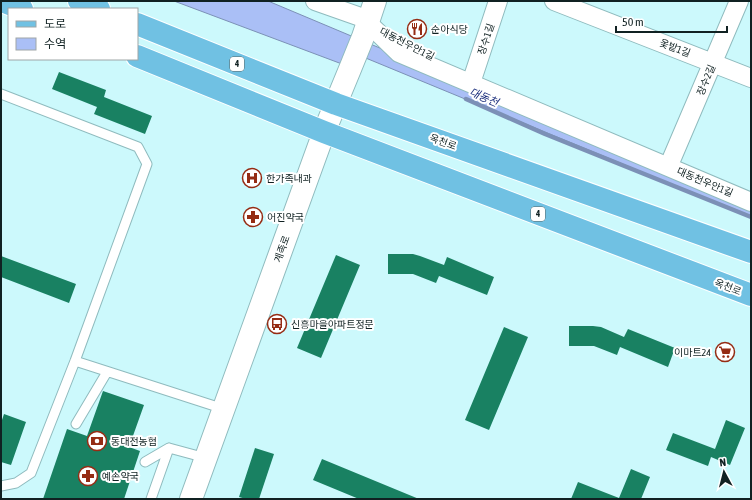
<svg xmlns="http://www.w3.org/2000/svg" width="752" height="500" font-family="'Asap Condensed','Noto Sans KR',sans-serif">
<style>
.water{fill:#aabff6;stroke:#7c90b6}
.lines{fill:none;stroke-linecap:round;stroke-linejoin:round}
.stream{stroke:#7c90b6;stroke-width:4.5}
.building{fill:#198162}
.lane-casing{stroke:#8fbbbe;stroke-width:11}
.street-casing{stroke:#8fbbbe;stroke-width:20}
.secondary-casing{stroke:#8fbbbe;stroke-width:24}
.primary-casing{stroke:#fff;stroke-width:24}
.lane{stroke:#fff;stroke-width:9}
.street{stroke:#fff;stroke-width:18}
.secondary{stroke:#fff;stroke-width:22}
.primary{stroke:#70c1e3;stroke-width:22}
.labels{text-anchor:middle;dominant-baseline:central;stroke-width:4;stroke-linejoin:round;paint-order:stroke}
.shield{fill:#fff;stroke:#586464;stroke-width:1}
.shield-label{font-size:9px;font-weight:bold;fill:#102122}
.poi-label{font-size:10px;fill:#102122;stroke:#fff;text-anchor:start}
.street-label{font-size:10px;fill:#102122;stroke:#fff}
.water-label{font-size:11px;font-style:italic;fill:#1f327f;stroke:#fff}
</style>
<rect width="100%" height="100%" fill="#ccf9fc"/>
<path class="water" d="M174,1H268L751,204V217L356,54L342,64Z"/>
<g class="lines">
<path class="stream" d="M466,99L545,134L751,217"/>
</g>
<path class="building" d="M59,72L106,90L104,97L152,116L145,134L94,114L97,107L52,89Z
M388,254H413L420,256L444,265L447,257L494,277L487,295L439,276L436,283L413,274H388Z
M336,255L360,265L321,358L297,348Z
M1,256L76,284L69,303L1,277Z
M569,326H593L601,327L624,337L628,329L675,348L668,367L620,347L617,355L594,346H569Z
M504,327L528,337L489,430L465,420Z
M103,391L144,405L129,447L140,451L124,499H43L67,429L87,436Z
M4,414L26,422L11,465L1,462V423Z
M726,420L745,428L730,465L711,457L708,466L666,450L673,433L715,449Z
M255,448L274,454L259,499H246L239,497Z
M322,459L419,499H359L313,480Z
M631,469L650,477L641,499H571L578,482L619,498Z"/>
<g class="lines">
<defs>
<path id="lane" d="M1,94L138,147L147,164L75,361L31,473L16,483L1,486
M75,361L224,409
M76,424L107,372
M145,462L169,448L206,458
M151,499L169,448"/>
<path id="street" d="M315,1L369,20
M554,1L751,78
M368,23L399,53L751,202
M473,77L498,1
M672,158L739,1"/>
<path id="secondary" d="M191,499L324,132L350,69L363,37L375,1"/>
<path id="primary" d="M2,1L22,9
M79,1L99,9
M137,24L336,104L751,252
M137,56L324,132L751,295"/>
</defs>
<use href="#lane" class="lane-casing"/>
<use href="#street" class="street-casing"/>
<use href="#secondary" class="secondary-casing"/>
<use href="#primary" class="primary-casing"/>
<use href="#lane" class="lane"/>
<use href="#street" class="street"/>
<use href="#secondary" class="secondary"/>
<use href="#primary" class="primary"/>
</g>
<defs>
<symbol id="restaurant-ring" viewBox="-11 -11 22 22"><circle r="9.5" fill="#fff" stroke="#952c14" stroke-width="1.5"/><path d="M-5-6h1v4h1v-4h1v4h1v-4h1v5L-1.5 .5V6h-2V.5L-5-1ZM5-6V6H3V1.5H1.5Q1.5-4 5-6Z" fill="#952c14"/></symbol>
<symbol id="hospital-ring" viewBox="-11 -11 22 22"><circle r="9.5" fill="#fff" stroke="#952c14" stroke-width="1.5"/><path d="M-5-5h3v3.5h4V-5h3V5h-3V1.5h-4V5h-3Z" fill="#952c14"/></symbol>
<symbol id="pharmacy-ring" viewBox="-11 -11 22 22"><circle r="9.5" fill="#fff" stroke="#952c14" stroke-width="1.5"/><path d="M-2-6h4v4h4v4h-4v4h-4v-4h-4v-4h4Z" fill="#952c14"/></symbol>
<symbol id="bus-ring" viewBox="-11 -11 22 22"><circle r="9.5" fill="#fff" stroke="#952c14" stroke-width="1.5"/><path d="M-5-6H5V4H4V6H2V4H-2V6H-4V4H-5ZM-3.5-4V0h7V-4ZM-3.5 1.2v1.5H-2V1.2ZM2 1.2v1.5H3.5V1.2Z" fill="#952c14"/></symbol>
<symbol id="supermarket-ring" viewBox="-11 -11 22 22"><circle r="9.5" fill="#fff" stroke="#952c14" stroke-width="1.5"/><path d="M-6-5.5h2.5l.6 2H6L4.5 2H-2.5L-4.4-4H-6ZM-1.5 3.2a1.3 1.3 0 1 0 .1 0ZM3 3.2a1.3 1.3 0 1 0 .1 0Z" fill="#952c14"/></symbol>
<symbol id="bank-ring" viewBox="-11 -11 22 22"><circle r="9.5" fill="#fff" stroke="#952c14" stroke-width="1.5"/><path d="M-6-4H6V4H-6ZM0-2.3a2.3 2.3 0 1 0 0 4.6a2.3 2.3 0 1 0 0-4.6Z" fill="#952c14"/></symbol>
</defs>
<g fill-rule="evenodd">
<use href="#restaurant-ring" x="406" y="18" width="22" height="22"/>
<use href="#hospital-ring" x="241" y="167" width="22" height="22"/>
<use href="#pharmacy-ring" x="242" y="206" width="22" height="22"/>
<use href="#bus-ring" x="266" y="313" width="22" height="22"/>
<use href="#supermarket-ring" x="714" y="341" width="22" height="22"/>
<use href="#bank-ring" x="86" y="430" width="22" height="22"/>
<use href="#pharmacy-ring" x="77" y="465" width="22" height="22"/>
</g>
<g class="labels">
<g class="shield">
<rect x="230" y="57" width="14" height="14" rx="3"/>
<rect x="531" y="207" width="14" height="14" rx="3"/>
</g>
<g class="shield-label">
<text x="237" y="64">4</text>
<text x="538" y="214">4</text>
</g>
<g class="poi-label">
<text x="431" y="29">순아식당</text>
<text x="266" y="178">한가족내과</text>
<text x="267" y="217">어진약국</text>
<text x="291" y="324">신흥마을아파트정문</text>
<text x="711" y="352" text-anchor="end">이마트24</text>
<text x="111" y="441">동대전농협</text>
<text x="102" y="476">예손약국</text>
</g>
<g class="street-label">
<text transform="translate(486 39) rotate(-72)">장수1길</text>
<text transform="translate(407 44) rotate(27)">대동천우안1길</text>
<text transform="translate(675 48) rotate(21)">옻밭1길</text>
<text transform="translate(706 80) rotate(-67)">장수2길</text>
<text transform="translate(443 142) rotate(20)">옥천로</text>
<text transform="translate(705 182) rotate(23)">대동천우안1길</text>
<text transform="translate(282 249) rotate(-70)">계족로</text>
<text transform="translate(728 287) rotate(21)">옥천로</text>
</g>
<g class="water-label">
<text transform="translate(484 97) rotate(23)">대동천</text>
</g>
</g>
<rect width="752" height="500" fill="none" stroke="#102122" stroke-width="4"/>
<rect x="8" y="8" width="130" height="52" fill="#ffffff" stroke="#9fa6a7"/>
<rect x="16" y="21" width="20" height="6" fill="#70c1e3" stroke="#9fa6a7"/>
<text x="44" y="28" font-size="12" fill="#102122">도로</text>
<rect x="16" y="38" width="20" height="12" fill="#aabff6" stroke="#9fa6a7"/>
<text x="44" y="48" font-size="12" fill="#102122">수역</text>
<g transform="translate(724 472) rotate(353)" stroke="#ffffff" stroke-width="3" paint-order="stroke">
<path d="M0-3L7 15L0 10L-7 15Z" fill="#102122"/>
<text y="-6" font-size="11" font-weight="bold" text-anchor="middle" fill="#102122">N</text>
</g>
<path d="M616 26v6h111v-6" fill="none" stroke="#102122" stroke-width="2"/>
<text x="622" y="26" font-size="12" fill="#102122" stroke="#ffffff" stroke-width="3" paint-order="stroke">50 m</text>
</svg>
